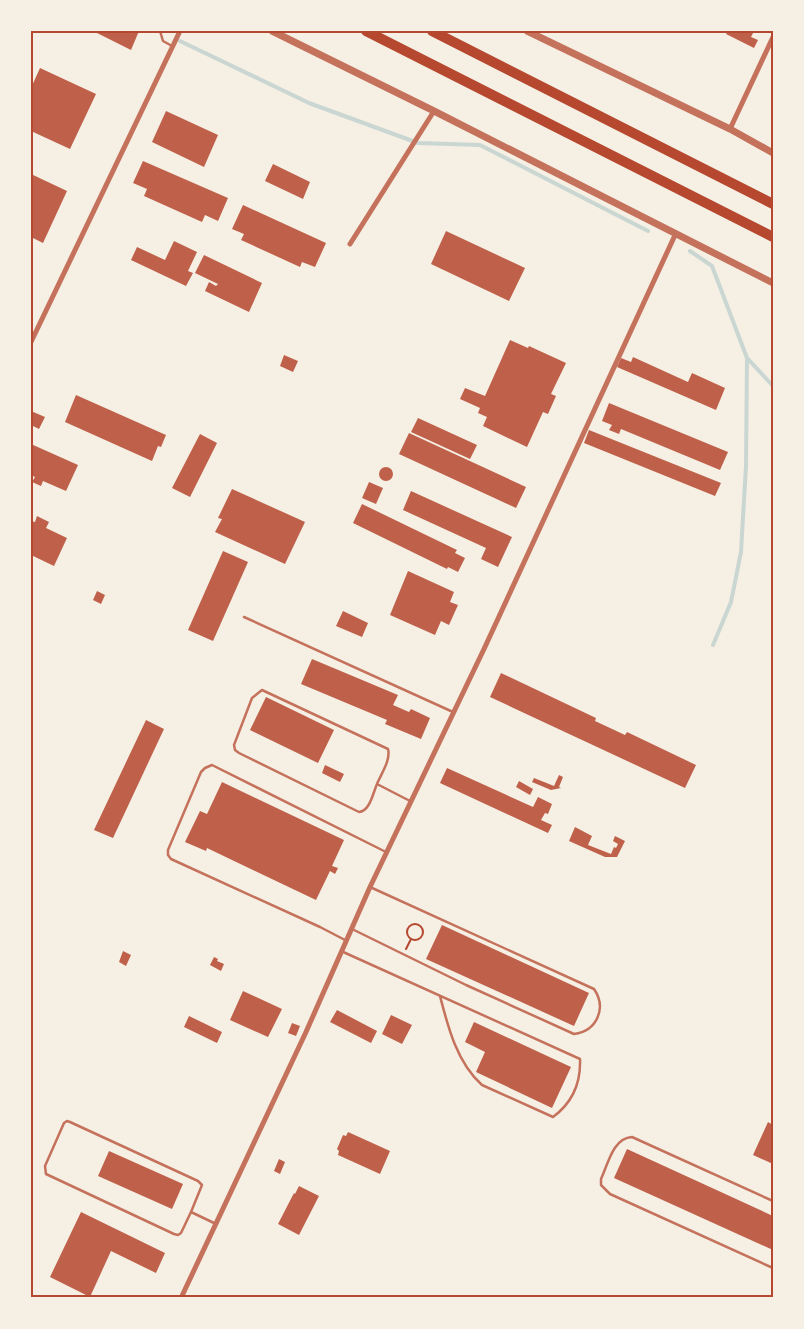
<svg xmlns="http://www.w3.org/2000/svg" width="804" height="1329" font-family="'Source Sans 3',sans-serif">
<style>
.lines{fill:none;stroke-linecap:round;stroke-linejoin:round}
.stream{stroke:#c9d6d2;stroke-width:4}
.building{fill:#bf614a}
.path{stroke:#b5482f;stroke-width:2}
.service{stroke:#c5725c;stroke-width:2.5}
.minor{stroke:#c5725c;stroke-width:5}
.tertiary{stroke:#c5725c;stroke-width:7}
.motorway{stroke:#b5482f;stroke-width:10}
.neatline{fill:none;stroke:#b5482f;stroke-width:2}
</style>
<rect width="100%" height="100%" fill="#f6efe4"/>
<g class="lines">
<path class="stream" d="M180,41L309,103L418,143L480,145L648,231
M690,251L712,266L747,358L746,466L741,552L731,602L713,645
M747,358L773,386"/>
</g>
<path class="building" d="M93,31H139L131,50Z
M728,31H754L751,37L758,40L754,48L726,34Z
M40,68L96,94L70,149L31,131V88Z
M166,111L218,135L204,167L152,142Z
M143,161L228,198L218,221L205,215L202,222L144,196L147,189L133,183Z
M273,164L310,182L303,199L265,181Z
M31,174L67,191L43,243L31,237Z
M243,205L326,243L315,267L302,262L300,267L241,240L244,234L232,229Z
M446,231L525,268L509,301L431,264Z
M174,241L197,252L188,271L193,273L186,286L131,260L137,247L165,260Z
M204,255L262,283L249,312L205,291L209,282L216,286L218,284L195,273Z
M510,340L528,348L529,346L566,363L551,394L556,396L548,414L543,412L527,447L483,426L487,417L478,413L480,408L460,399L465,388L485,396Z
M284,355L298,361L293,372L280,366Z
M633,357L688,382L692,373L725,388L716,410L617,367L621,358L631,362Z
M76,395L166,435L161,447L158,446L152,461L65,422Z
M609,403L728,452L720,470L621,429L619,434L609,430L612,425L602,421Z
M31,411L45,417L39,429L31,425Z
M418,418L477,445L470,459L411,432Z
M589,430L721,483L715,496L584,443Z
M409,433L526,487L516,508L399,454Z
M200,434L217,443L190,497L172,488Z
M31,444L78,465L66,491L43,481L41,486L32,482L35,477L31,475Z
M379 474a7 7 0 1 1 14 0a7 7 0 1 1-14 0Z
M369,482L383,488L376,504L362,498Z
M232,489L305,522L285,564L215,532L222,519L218,518Z
M411,491L512,537L498,567L481,559L486,548L403,510Z
M362,504L457,550L455,553L465,558L458,572L448,567L447,569L353,523Z
M37,516L49,522L46,528L67,538L54,566L31,555V521L35,522Z
M223,551L248,562L213,641L188,630Z
M408,571L454,592L450,602L458,605L449,625L441,621L435,635L390,615Z
M97,591L105,595L101,604L93,600Z
M343,611L368,623L362,637L336,626Z
M312,659L398,695L393,705L409,712L411,709L430,718L421,739L385,724L387,720L301,684Z
M501,673L596,718L595,721L625,735L627,732L696,765L685,788L490,697Z
M266,697L334,730L318,763L250,730Z
M146,720L164,729L113,838L94,830Z
M325,765L344,774L340,782L322,773Z
M447,768L533,807L538,797L552,804L548,814L545,813L541,820L552,825L548,833L440,783Z
M559,775L563,777L559,787L561,788L551,790L532,782L534,778L554,786Z
M519,781L533,789L530,795L516,787Z
M222,782L344,840L332,866L338,868L335,874L330,871L316,900L207,848L206,851L185,842L200,811L207,814Z
M575,827L592,836L588,845L611,854L614,847L616,848L618,844L613,841L615,836L625,841L617,857H605L569,841Z
M442,925L589,993L574,1026L426,959Z
M123,951L131,955L126,966L119,962Z
M214,957L218,959L217,961L224,964L221,971L210,965Z
M243,991L282,1009L268,1037L230,1020Z
M337,1010L377,1031L371,1043L330,1022Z
M391,1015L412,1025L402,1044L382,1034Z
M189,1016L222,1032L217,1043L184,1027Z
M474,1022L571,1067L552,1108L476,1072L485,1052L465,1042Z
M292,1023L300,1026L296,1036L288,1033Z
M768,1122L773,1125V1164L753,1155Z
M348,1132L390,1151L380,1174L338,1155L339,1151L337,1149L343,1135L346,1136Z
M627,1149L773,1216V1250L614,1178Z
M109,1151L183,1184L172,1209L98,1176Z
M279,1159L285,1162L280,1174L274,1171Z
M299,1186L319,1196L299,1235L278,1224L294,1193L295,1194Z
M81,1212L165,1253L156,1273L111,1251L90,1297L50,1277Z"/>
<g class="lines">
<path class="path" d="M407 932a8 8 0 1 1 16 0a8 8 0 1 1-16 0Z
M406,949L411,939"/>
<path class="service" d="M160,31L163,41L172,46
M244,617L453,712
M377,784C381,774 391,760 388,749L262,690L252,698L234,745L235,750L239,753L359,812C370,811 373,793 377,784L410,801
M352,929L466,985L574,1034C597,1031 607,1008 594,989L370,887
M345,940L320,927L171,859L168,855V850L201,772L205,768L212,765L386,852
M341,951L580,1059C581,1084 572,1103 553,1117L482,1085C457,1063 448,1027 440,996
M773,1201L632,1137C613,1138 608,1164 601,1179V1185L610,1194L773,1268
M191,1212L181,1233L178,1235L174,1234L46,1174L45,1166L64,1123L67,1121L70,1122L198,1181L202,1185L191,1212L214,1223"/>
<path class="minor" d="M730,129L773,37
M350,244L434,111
M31,342L180,31
M181,1298L306,1032L370,887L484,649L676,233"/>
<path class="tertiary" d="M272,31L434,111L773,283
M527,31L730,129L773,153"/>
<path class="motorway" d="M366,31L773,237
M432,31L773,204"/>
</g>
<rect width="804" height="1329" fill="none" stroke="#f6efe4" stroke-width="65"/>
<rect x="32" y="32" width="740" height="1264" class="neatline"/>
</svg>
